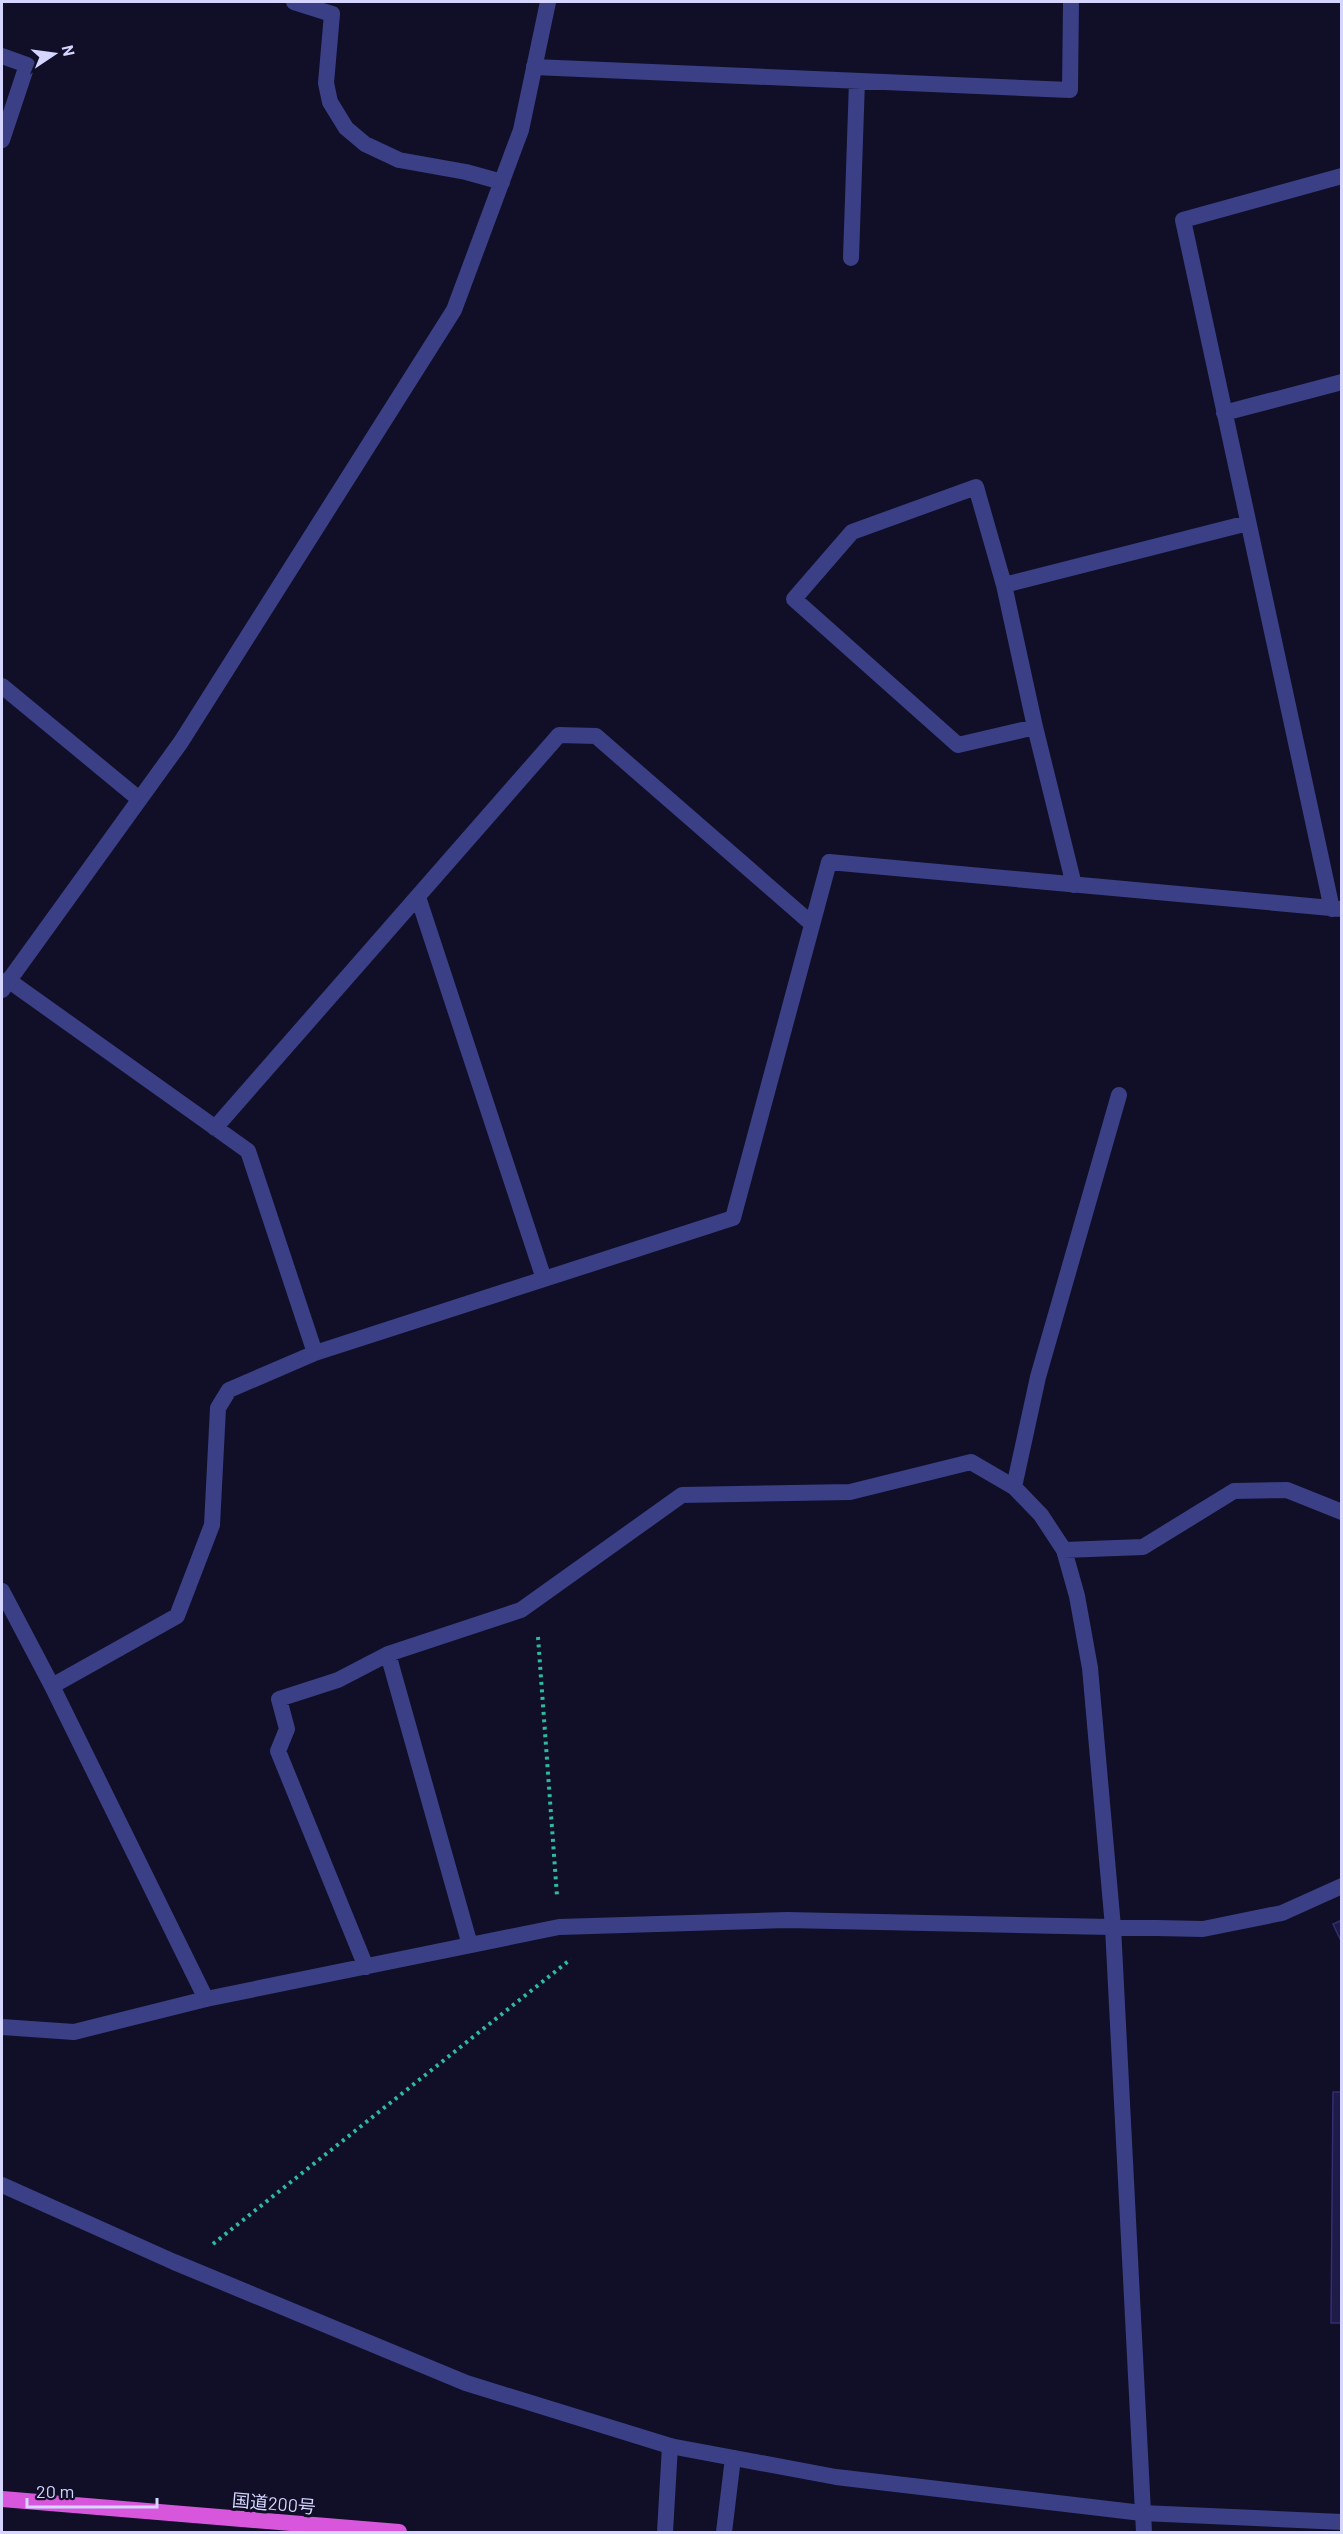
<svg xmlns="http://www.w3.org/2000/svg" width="1343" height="2534" font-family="Barlow,'Noto Sans JP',sans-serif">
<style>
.building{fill:#1f1b48;stroke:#332d74;stroke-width:1.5}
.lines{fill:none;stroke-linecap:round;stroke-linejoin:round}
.path{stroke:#2ebaa2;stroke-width:4;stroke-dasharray:3 4.5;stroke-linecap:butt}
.minor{stroke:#3a3f86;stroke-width:16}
.tertiary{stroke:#3a3f86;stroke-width:16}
.trunk{stroke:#d856dc;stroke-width:16}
.labels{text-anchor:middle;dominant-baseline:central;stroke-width:6;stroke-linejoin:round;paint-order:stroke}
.street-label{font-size:18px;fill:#d5d5ff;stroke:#100f27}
</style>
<rect width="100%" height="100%" fill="#100f27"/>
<path class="building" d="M1342,1920V1943L1333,1924Z
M1333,2092H1342V2323H1331Z"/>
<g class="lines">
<path class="path" d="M538,1637L557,1896
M213,2244L571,1959"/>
<path class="minor" d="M294,2L332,14L326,83L330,102L346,128L365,144L399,160L466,172L502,182
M2,56L27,65L2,140
M534,67L1070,90L1071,2
M851,258L857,81
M1224,413L1342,382
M1004,585L1035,727L958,745L794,599L852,532L976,487L1004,585L1248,523
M2,686L139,799
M1035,727L1074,885
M418,897L544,1279
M1332,909L1183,220L1342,176
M8,980L248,1151L315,1353
M215,1128L559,735L596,736L812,924
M1014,1487L1038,1377L1119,1095
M1064,1550L1143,1547L1234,1491L1287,1490L1342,1512
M2,1591L52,1686L206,1999
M52,1686L177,1616L212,1525L218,1408L229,1390L315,1353L733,1218L829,862L1342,909
M470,1945L388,1654L521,1610L682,1495L850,1492L971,1462L1014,1487L1041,1515L1064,1550L1077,1596L1090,1668L1113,1927L1144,2532
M366,1967L278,1751L287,1729L279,1699L338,1680L388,1654
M2,2027L74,2032L206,1999L559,1927L787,1920L1203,1929L1282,1913L1342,1886
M665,2532L670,2446
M724,2532L733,2458"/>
<path class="tertiary" d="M2,990L181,742L454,310L521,130L548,2
M2,2185L174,2262L466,2383L670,2446L836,2477L1142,2513L1342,2522"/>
<path class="trunk" d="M2,2499L399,2532"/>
</g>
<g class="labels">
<g class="street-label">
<text transform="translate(274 2503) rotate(5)">国道200号</text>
</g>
</g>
<rect width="1343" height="2534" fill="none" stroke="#d5d5ff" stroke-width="6"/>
<g transform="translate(54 54) rotate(77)" stroke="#100f27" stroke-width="4.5" paint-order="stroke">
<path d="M0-4.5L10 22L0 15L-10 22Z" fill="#d5d5ff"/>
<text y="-9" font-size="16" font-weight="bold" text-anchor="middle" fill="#d5d5ff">N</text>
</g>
<path d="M27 2498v9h130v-9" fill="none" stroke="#d5d5ff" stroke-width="3"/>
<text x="36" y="2498" font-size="18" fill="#d5d5ff" stroke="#100f27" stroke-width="4.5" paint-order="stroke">20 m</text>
</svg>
